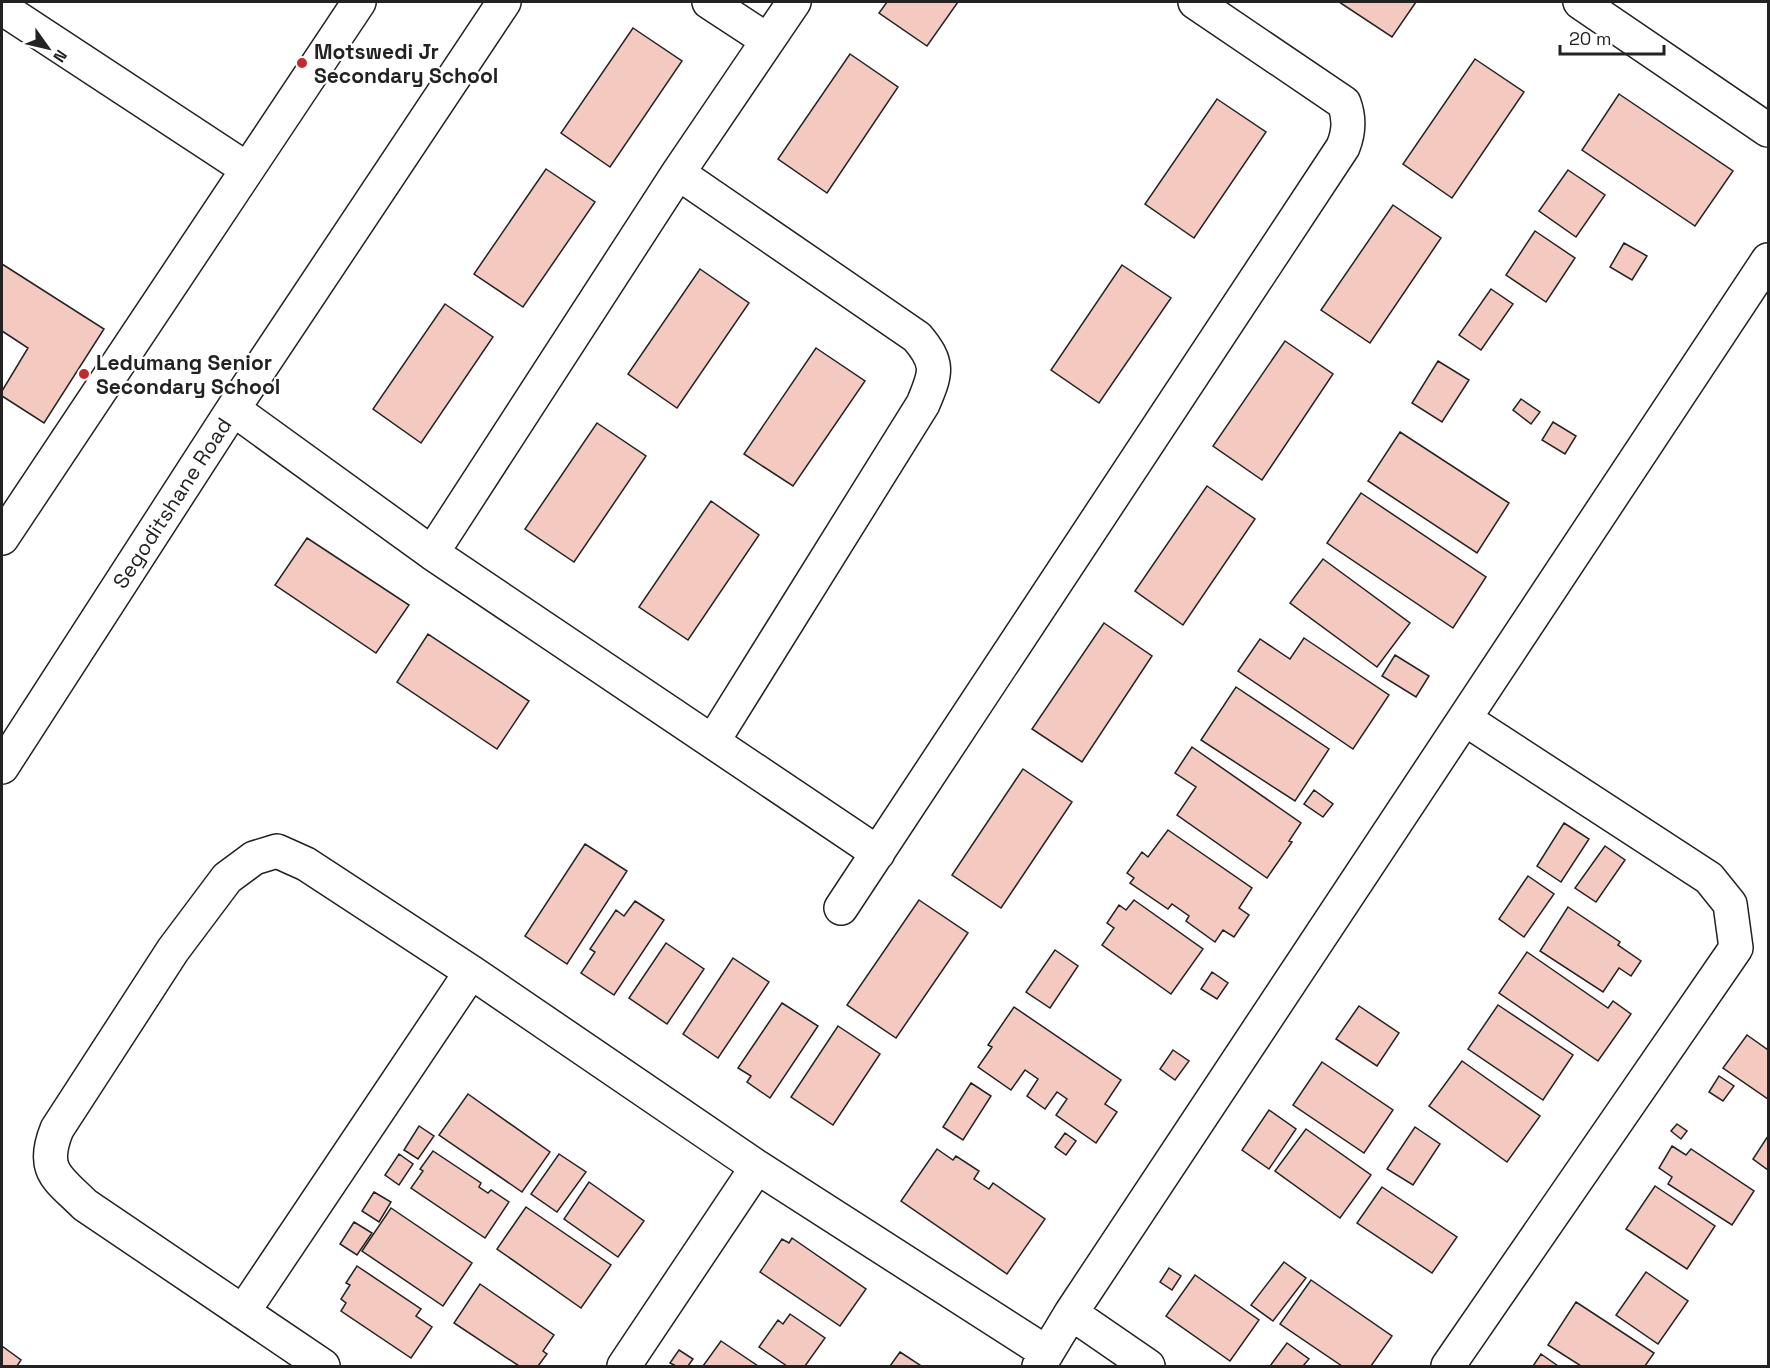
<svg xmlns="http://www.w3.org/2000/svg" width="1770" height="1368" font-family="'Space Grotesk',sans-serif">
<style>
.building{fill:#f3c9c0;stroke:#222;stroke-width:1.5}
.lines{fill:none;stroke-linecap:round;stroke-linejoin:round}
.minor-casing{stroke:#222;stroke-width:36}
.minor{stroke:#fff;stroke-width:33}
.poi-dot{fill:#c62828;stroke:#fff;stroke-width:2}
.labels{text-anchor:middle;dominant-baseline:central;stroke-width:4.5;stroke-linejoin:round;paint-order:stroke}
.poi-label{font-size:21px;font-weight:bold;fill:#222;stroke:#fff;text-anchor:start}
.street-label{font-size:21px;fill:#222;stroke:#fff}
</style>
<rect width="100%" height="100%" fill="#fff"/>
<path class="building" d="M887,2H958L927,46L879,13Z
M1339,2H1416L1392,37Z
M633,28L682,61L610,167L561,133Z
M850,54L898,87L827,193L778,159Z
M1475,59L1524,92L1452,198L1403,164Z
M1619,94L1733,171L1695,226L1582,150Z
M1217,99L1266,132L1194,238L1145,204Z
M546,169L595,202L523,307L474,274Z
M1568,170L1605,195L1576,237L1539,211Z
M1393,205L1441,238L1370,343L1321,310Z
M1535,231L1575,258L1546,302L1506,275Z
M1624,243L1647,256L1632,280L1610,267Z
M2,264L104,329L44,423L2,396V391L28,348L2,331Z
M1122,265L1171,298L1099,403L1051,370Z
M700,269L749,303L677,408L628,374Z
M1491,289L1513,304L1481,350L1459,335Z
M445,304L493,337L421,443L373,409Z
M1285,341L1333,374L1262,480L1213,446Z
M816,348L865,381L793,486L744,454Z
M1438,361L1469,380L1442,422L1412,403Z
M1521,399L1540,412L1531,424L1513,410Z
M1553,422L1576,436L1565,454L1542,440Z
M597,423L646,456L574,562L525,529Z
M1400,432L1509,503L1477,553L1368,481Z
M1207,486L1255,519L1183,625L1135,591Z
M1361,493L1486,577L1453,628L1327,543Z
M711,501L759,535L688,640L639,607Z
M307,538L409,605L376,653L275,585Z
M1323,559L1410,623L1377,667L1290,603Z
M1104,623L1152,656L1082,762L1032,729Z
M428,634L529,701L497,749L397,682Z
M1304,638L1389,695L1353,749L1238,671L1260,639L1290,659Z
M1395,655L1429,676L1416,697L1382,676Z
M1236,687L1329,749L1295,801L1201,740Z
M1192,747L1301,823L1289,841L1292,842L1267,878L1177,815L1196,787L1175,773Z
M1023,769L1072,802L1001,908L952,875Z
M1314,790L1333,804L1323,817L1304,804Z
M1564,823L1589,839L1561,882L1537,866Z
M1168,830L1252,888L1239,908L1249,915L1234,937L1223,930L1215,942L1186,921L1189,916L1172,904L1168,909L1130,883L1134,878L1127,873L1142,852L1148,857Z
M585,844L627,871L567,964L525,936Z
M1605,846L1625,860L1596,902L1575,888Z
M1528,876L1554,894L1524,937L1499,919Z
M919,900L968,933L896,1038L847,1005Z
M1134,900L1203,949L1171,994L1102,945L1114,928L1107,923L1119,905L1126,910Z
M635,901L664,920L614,995L581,973L595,952L590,949L616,910L624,916Z
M1568,907L1620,942L1618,945L1641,961L1631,976L1619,968L1603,992L1540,951Z
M666,943L704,969L667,1024L629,998Z
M1055,950L1078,966L1050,1008L1026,992Z
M1527,952L1608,1008L1613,1001L1631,1014L1598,1061L1499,993Z
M733,958L769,982L718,1058L683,1034Z
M1212,972L1228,983L1217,999L1201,989Z
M782,1003L818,1026L770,1098L747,1082L751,1076L738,1068Z
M1498,1005L1573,1055L1543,1100L1468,1049Z
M1359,1006L1399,1033L1377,1066L1336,1039Z
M1014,1007L1121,1080L1105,1104L1117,1112L1096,1143L1056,1115L1067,1099L1057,1092L1045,1109L1027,1096L1038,1079L1025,1070L1011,1090L978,1067L992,1047L988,1045Z
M838,1026L880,1054L833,1125L791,1097Z
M1747,1035L1768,1050V1099L1723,1068Z
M1173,1050L1189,1061L1175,1080L1160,1069Z
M1462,1061L1540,1116L1507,1162L1429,1106Z
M1322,1062L1393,1110L1364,1153L1293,1105Z
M1719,1076L1734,1086L1723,1101L1709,1092Z
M971,1083L991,1096L963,1140L943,1127Z
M468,1094L550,1152L522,1192L439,1135Z
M1269,1110L1296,1129L1269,1169L1242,1150Z
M1677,1124L1687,1131L1681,1139L1671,1131Z
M419,1126L434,1136L418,1159L404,1150Z
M1415,1127L1440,1144L1413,1185L1387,1169Z
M1306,1129L1371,1175L1340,1218L1275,1171Z
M1065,1133L1076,1141L1066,1155L1055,1147Z
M1768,1136V1170L1753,1159Z
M1672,1146L1686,1155L1691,1149L1754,1191L1732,1225L1668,1184L1672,1177L1659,1168Z
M937,1149L953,1160L956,1156L979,1171L974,1179L989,1189L993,1183L1045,1219L1007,1274L901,1201Z
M433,1151L481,1183L479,1187L488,1193L491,1190L509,1202L485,1238L411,1188L423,1171L420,1169Z
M399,1154L413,1164L399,1185L385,1175Z
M559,1154L586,1172L557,1212L531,1194Z
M589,1182L644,1221L618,1257L564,1219Z
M1655,1186L1715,1226L1687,1269L1626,1229Z
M1382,1187L1457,1237L1432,1273L1357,1223Z
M374,1192L391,1202L379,1222L362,1211Z
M526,1207L611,1265L581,1308L497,1249Z
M391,1208L472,1263L443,1306L362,1251Z
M354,1222L372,1233L357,1255L340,1244Z
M792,1238L866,1289L840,1326L760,1272L782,1239L789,1243Z
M1284,1262L1306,1278L1273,1321L1251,1305Z
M357,1266L421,1309L416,1316L432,1327L411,1358L341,1311L346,1303L341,1299L350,1285L346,1283Z
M1169,1268L1181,1276L1172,1290L1160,1282Z
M1646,1272L1688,1301L1658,1344L1616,1315Z
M1195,1275L1259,1320L1230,1361L1166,1316Z
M1311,1280L1392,1336L1371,1366H1342L1280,1324Z
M480,1284L554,1335L543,1351L547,1354L538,1366H519L454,1323Z
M1576,1302L1654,1353L1645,1366H1581L1548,1345Z
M790,1314L825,1338L805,1366H787L759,1347L778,1320L783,1324Z
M721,1341L758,1366H703Z
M1287,1343L1309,1359L1303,1366H1270Z
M2,1346L21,1360L17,1366H2Z
M679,1350L693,1359L688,1366H676L670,1363Z
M900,1352L920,1365L919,1366H890Z
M1541,1354L1558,1366H1533Z"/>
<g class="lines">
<defs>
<path id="minor" d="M709,2L767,40
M1580,2L1768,130
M2,8L247,169
M678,173L917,337C940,364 936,373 923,404L713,741
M233,409L432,553L878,853
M2,538L359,2
M432,553L678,173L794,2
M2,767L233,409L504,2
M841,908L1343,147C1349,132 1350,119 1344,103L1195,2
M243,1312L471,972
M1071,1313L1148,1366
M323,1366L85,1205C58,1178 40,1171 57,1129L173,950L227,878L254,858L277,851L306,864L471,972L757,1167L1047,1353
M624,1366L757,1167
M1039,1366L1071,1313L1768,260
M1448,1366L1736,948L1730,904L1709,878L1465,719"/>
</defs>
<use href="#minor" class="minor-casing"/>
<use href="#minor" class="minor"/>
</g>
<g class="poi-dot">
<circle cx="302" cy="63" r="6"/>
<circle cx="84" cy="374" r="6"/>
</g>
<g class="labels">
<g class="poi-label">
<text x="314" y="51">Motswedi Jr<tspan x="314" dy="24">Secondary School</tspan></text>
<text x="96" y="362">Ledumang Senior<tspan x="96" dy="24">Secondary School</tspan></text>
</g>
<g class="street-label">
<text transform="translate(172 503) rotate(-57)">Segoditshane Road</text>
</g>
</g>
<rect width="1770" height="1368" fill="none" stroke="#222222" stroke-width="6"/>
<g transform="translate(48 48) rotate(124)" stroke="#ffffff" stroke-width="4.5" paint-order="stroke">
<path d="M0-4.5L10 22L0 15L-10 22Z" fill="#222222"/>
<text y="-9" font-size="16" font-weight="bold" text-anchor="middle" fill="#222222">N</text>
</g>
<path d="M1560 45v9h104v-9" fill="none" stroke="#222222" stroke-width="3"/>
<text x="1569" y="45" font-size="18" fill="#222222" stroke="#ffffff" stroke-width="4.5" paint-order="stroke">20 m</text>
</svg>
